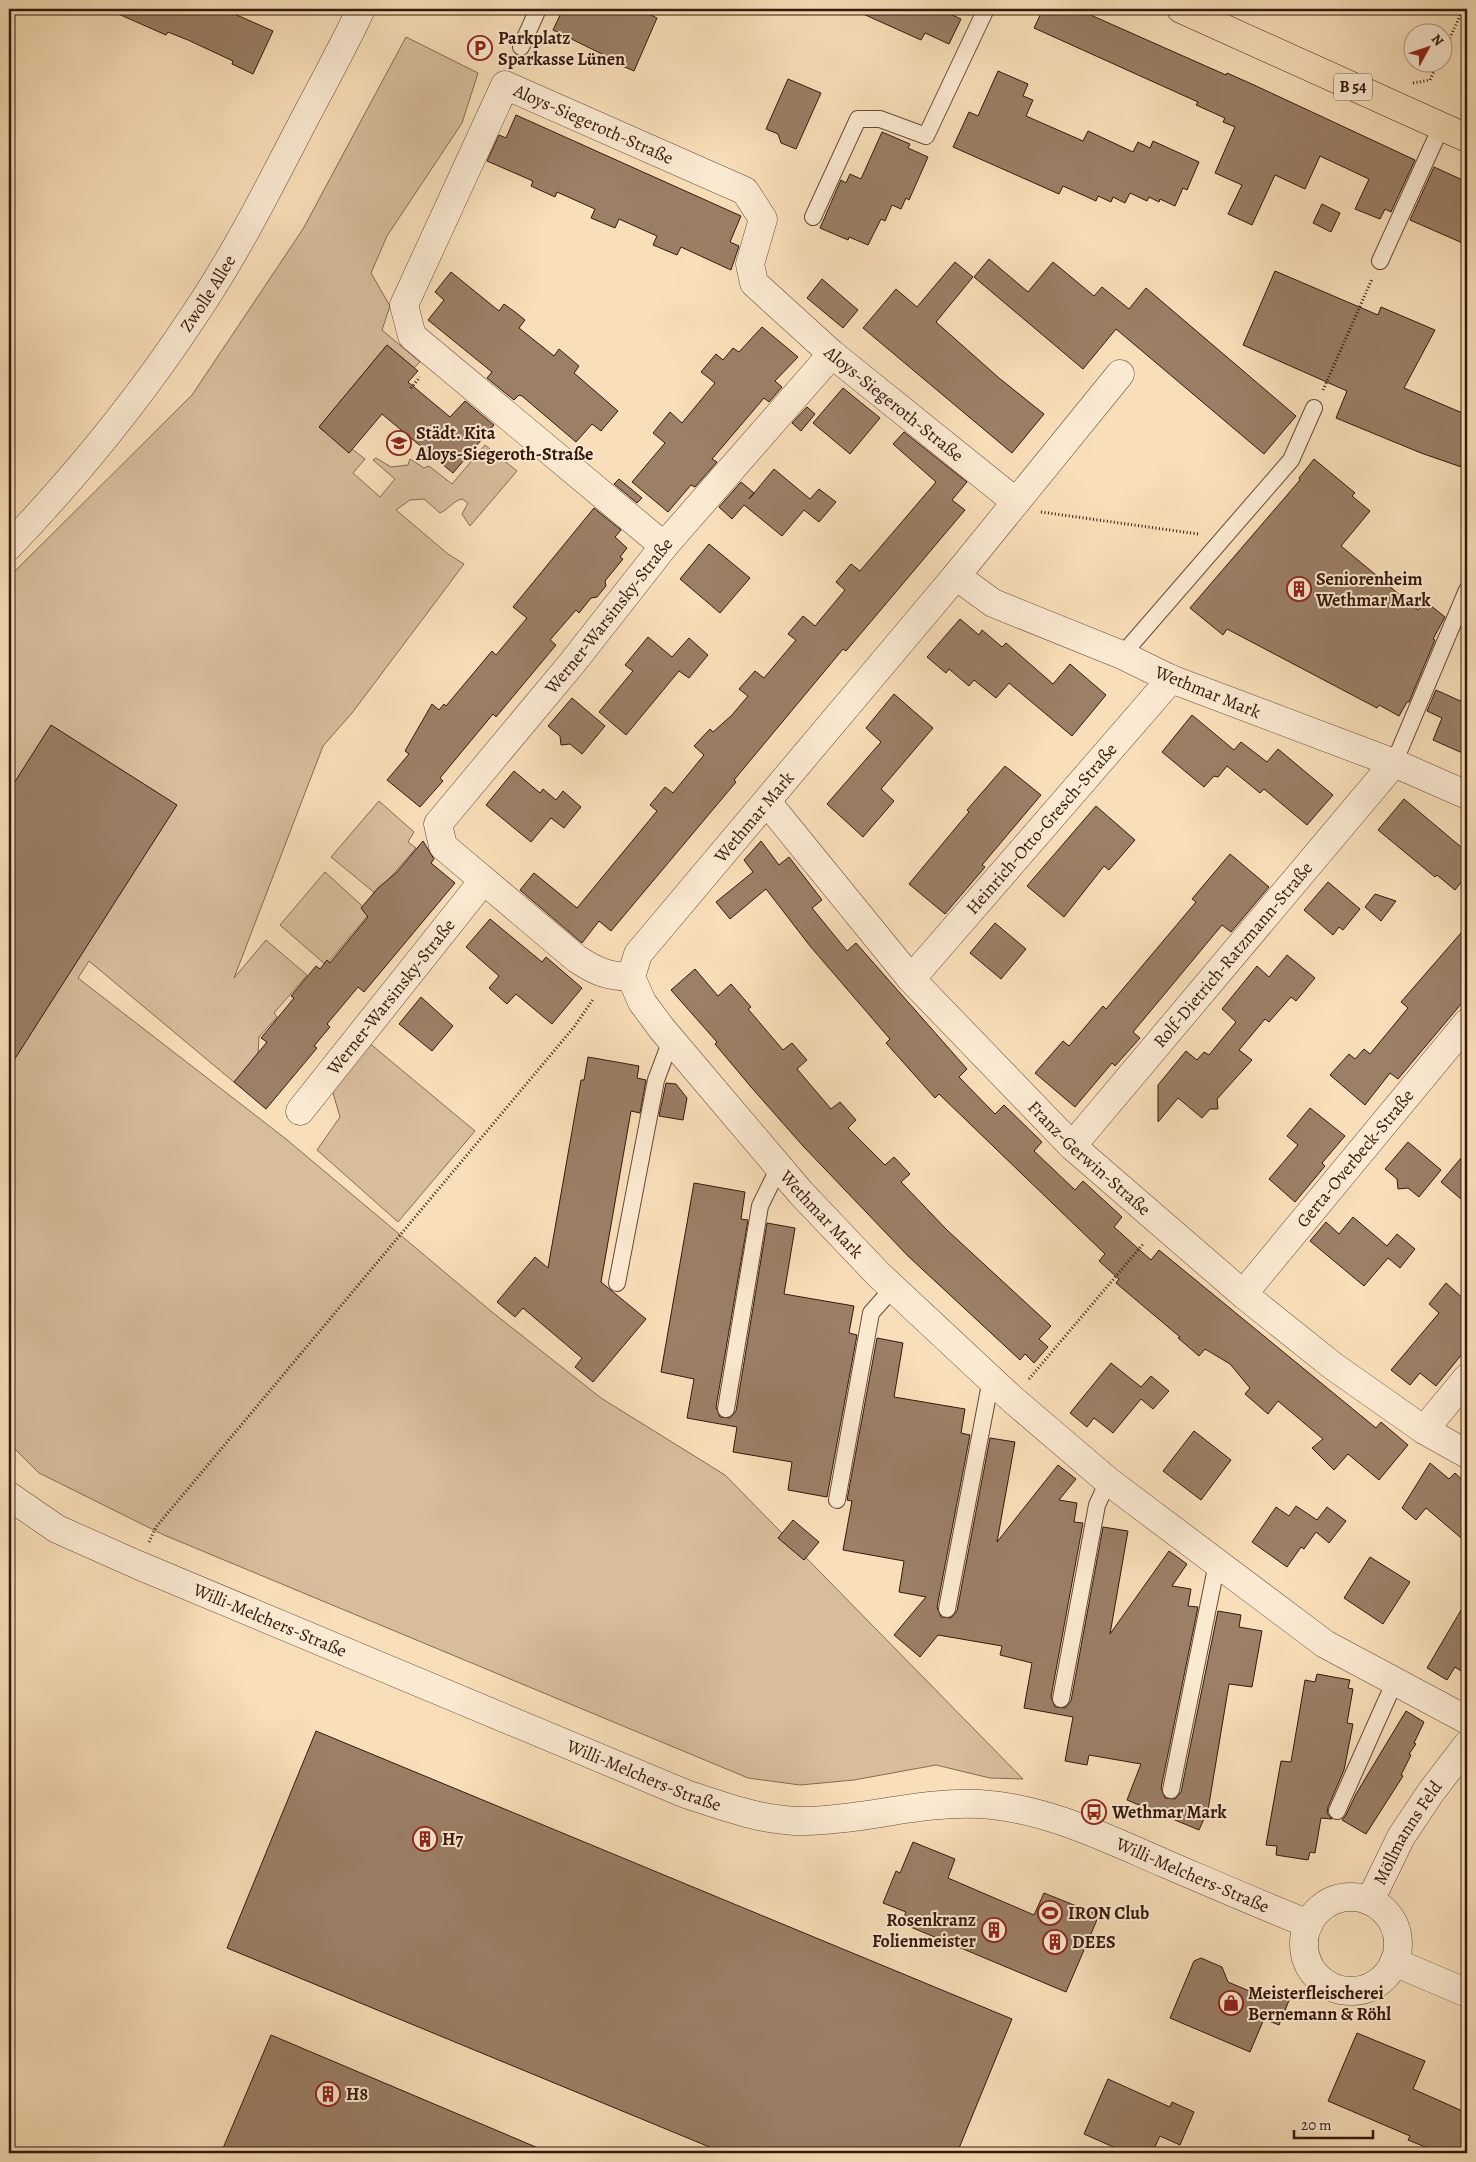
<svg xmlns="http://www.w3.org/2000/svg" width="1476" height="2162" font-family="Alegreya,serif">
<style>
.green{fill:#d8bd9c;stroke:#866a54}
.building{fill:#9b7f66;stroke:#35180d}
.lines{fill:none;stroke-linecap:round;stroke-linejoin:round}
.service-casing{stroke:#664a38;stroke-width:18}
.minor-casing{stroke:#664a38;stroke-width:29}
.tertiary-casing{stroke:#664a38;stroke-width:29}
.primary-casing{stroke:#35180d;stroke-width:29}
.path{stroke:#35180d;stroke-width:3;stroke-dasharray:1 2.5;stroke-linecap:butt}
.service{stroke:#fbead2;stroke-width:16}
.minor{stroke:#fbead2;stroke-width:28}
.tertiary{stroke:#fbead2;stroke-width:28}
.primary{stroke:#f9dfb9;stroke-width:28}
.labels{text-anchor:middle;dominant-baseline:central;stroke-width:4;stroke-linejoin:round;paint-order:stroke}
.shield{fill:#fbead2;stroke:#705748;stroke-width:1}
.shield-label{font-size:16px;font-weight:bold;fill:#35180d}
.poi-label{font-size:18px;font-weight:bold;fill:#35180d;stroke:#fbead2;text-anchor:start}
.street-label{font-size:18px;fill:#35180d;stroke:#fbead2}
</style>
<rect width="100%" height="100%" fill="#f9dfb9"/>
<filter id="stains"><feTurbulence type="fractalNoise" baseFrequency=".004" numOctaves="4"/><feColorMatrix values="0 0 0 0 .2 0 0 0 0 .09 0 0 0 0 .02 0 0 0 .5 -.17"/></filter>
<radialGradient id="worn" r=".72"><stop offset=".6" stop-color="#630" stop-opacity="0"/><stop offset="1" stop-color="#630" stop-opacity=".3"/></radialGradient>
<path class="green" d="M406,37L478,73L462,123L387,236L371,273L390,306L382,330L420,362L414,368L387,345L319,427L349,452L352,449L365,459L353,473L380,497L395,479L373,460L376,458L391,467L408,465L410,459L424,468L429,466L452,484L485,445L517,471L470,526L462,514L468,503L462,499C453,501 449,509 440,513L424,499L410,500L396,510L448,554L464,564L352,713L323,746L234,978L266,940L307,975L274,1013L277,1017L259,1037L258,1055L235,1083L89,961L78,978L286,1139L492,1312L601,1398L725,1475L1023,1779L990,1778L936,1765L854,1780L800,1785L748,1778L164,1535L39,1473L9,1443V577L192,395L303,229Z
M379,801L414,832L408,842L416,848L376,894L331,857Z
M325,872L370,913L326,965L280,925Z
M368,1042L475,1131L398,1222L317,1150L340,1117L331,1086Z"/>
<path class="building" d="M107,9H223L273,31L253,74L232,64L233,61L188,40L168,32L166,35Z
M563,9H638L657,18L634,71L601,57L602,54L553,30Z
M852,9H939L961,19L949,44L925,33L921,40Z
M1043,9H1077L1226,75L1227,73L1254,85L1415,160L1391,212L1385,209L1380,219L1355,209L1369,179L1320,156L1305,189L1275,175L1252,225L1228,214L1242,185L1215,173L1235,127L1223,122L1225,118L1196,105L1198,102L1034,28Z
M998,71L1028,84L1023,96L1033,100L1026,116L1083,141L1088,131L1133,152L1138,142L1150,148L1153,141L1199,162L1187,190L1183,188L1175,206L1160,199L1159,202L1149,197L1147,201L1130,193L1125,203L1113,197L1111,202L1098,196L1096,201L1063,186L1059,194L953,147L969,112L978,116Z
M788,79L821,93L796,149L781,143L778,134L766,129Z
M516,115L741,216L730,242L739,246L731,270L681,247L677,255L653,245L657,236L619,219L615,228L591,218L595,209L557,192L555,197L531,186L533,181L487,161L499,135L506,138Z
M882,132L910,144L908,148L928,157L909,200L906,198L901,209L892,205L885,221L881,219L868,245L849,237L848,240L820,228L841,180L846,183L850,174L861,179Z
M1434,167L1467,182V245L1410,220Z
M1322,204L1340,213L1331,232L1313,223Z
M989,259L1028,292L1053,262L1094,296L1102,287L1129,309L1146,288L1296,416L1264,454L1116,329L1083,369L974,277Z
M955,262L973,277L936,322L999,378L1044,414L1012,453L863,328L896,289L917,307Z
M1275,271L1378,315L1381,307L1435,330L1404,388L1467,415V469L1421,453L1336,418L1347,391L1243,345Z
M451,272L499,311L504,304L515,312L525,320L519,328L554,356L559,349L579,366L574,373L618,411L601,431L592,424L576,442L522,396L519,395L514,400L487,378L492,372L428,320L444,300L435,292Z
M822,279L858,310L843,328L807,298Z
M762,327L798,357L775,381L782,387L769,402L764,398L712,459L717,462L695,487L691,485L668,512L632,482L665,443L653,433L670,412L682,423L715,383L701,372L716,354L723,360L733,348L739,352Z
M387,345L418,371L408,382L450,417L465,401L494,425L453,473L382,414L349,453L319,427Z
M843,388L880,418L850,454L813,423Z
M807,407L815,414L801,431L792,423Z
M904,432L967,482L952,500L965,510L846,651L843,649L734,780L736,782L611,931L599,921L582,943L520,890L534,873L577,908L657,811L650,805L665,787L673,793L704,755L694,746L710,729L713,732L732,715L748,696L739,689L755,671L764,678L796,640L788,634L803,616L815,626L845,590L836,582L851,564L860,571L936,482L893,444Z
M1314,459L1355,493L1352,496L1370,511L1341,546L1418,610L1425,601L1445,617L1433,639L1435,640L1409,702H1407L1399,716L1379,705L1377,708L1227,629L1223,635L1190,608L1300,480L1299,478Z
M774,469L810,499L819,489L836,502L819,522L804,510L782,536L744,505L732,519L719,507L741,482L754,493L749,499Z
M619,479L642,498L637,503L614,484Z
M594,508L621,530L615,537L627,548L620,557L623,559L605,581L606,586L597,597L591,598L579,613L576,610L550,640L556,645L496,717L493,714L440,778L443,781L420,807L387,780L409,754L405,751L432,704L439,710L444,704L446,706L492,651L496,655L527,618L513,607Z
M709,544L750,578L720,613L680,579Z
M960,619L979,635L982,630L1002,647L1006,643L1053,684L1070,664L1106,695L1072,736L1009,683L996,698L974,680L969,686L949,669L946,673L927,657Z
M648,637L672,657L689,638L708,655L689,678L679,671L626,735L599,712L633,671L625,665Z
M1436,690L1467,704V755L1433,740L1442,718L1427,711Z
M894,694L933,728L881,789L894,801L863,837L827,804L881,742L866,728Z
M572,698L605,726L582,754L570,744L561,745L560,736L548,726Z
M1192,715L1234,750L1241,742L1267,762L1278,749L1333,795L1307,825L1264,789L1260,793L1227,766L1218,777L1214,776L1204,787L1162,752Z
M51,725L177,805L9,1068V791Z
M1005,766L1041,795L982,865L985,867L945,914L909,884L969,812L967,810Z
M514,771L540,793L543,789L556,800L563,791L581,807L564,828L551,818L531,842L486,805Z
M1404,799L1467,852V875L1455,890L1437,875L1435,877L1378,830Z
M1096,806L1135,840L1109,870L1104,866L1064,917L1027,886Z
M423,841L434,859L431,863L455,883L364,992L358,987L327,1024L330,1027L314,1046L317,1048L266,1109L234,1082L267,1042L261,1038L294,998L291,996L316,966L320,969L327,960L330,963L368,917L361,908L378,888L397,872Z
M761,841L779,865L789,857L822,900L812,908L847,951L856,943L967,1069L959,1077L995,1114L1004,1105L1042,1142L1034,1151L1075,1190L1083,1181L1122,1217L1114,1227L1151,1260L1159,1250L1376,1428L1381,1422L1408,1445L1379,1480L1348,1454L1334,1470L1312,1448L1323,1439L1278,1401L1268,1414L1245,1394L1250,1388L1230,1364L1205,1349L1199,1356L1178,1338L1180,1337L1116,1283L1119,1279L1099,1261L1105,1254L939,1094L935,1098L886,1043L890,1039L810,946L766,889L730,919L716,902L753,872L744,860Z
M1230,854L1269,887L1231,932L1222,925L1133,1032L1140,1038L1115,1066L1112,1063L1075,1107L1035,1073L1063,1041L1069,1046L1103,1006L1106,1009L1196,902L1192,899Z
M1328,882L1360,909L1343,930L1339,927L1333,935L1304,910Z
M1375,894L1396,901L1381,921L1365,907Z
M490,919L542,962L546,957L582,988L552,1024L516,994L507,1004L489,988L499,976L466,947Z
M995,923L1026,949L1001,979L970,953Z
M1467,926V997L1398,1079L1390,1073L1365,1105L1330,1075L1349,1054L1355,1059L1364,1049L1370,1054L1408,1008L1401,1002Z
M1287,955L1315,978L1296,1001L1291,997L1269,1022L1265,1019L1239,1050L1252,1060L1217,1099L1218,1109H1210L1202,1118L1178,1098L1158,1122V1085L1186,1051L1197,1060L1204,1052L1209,1055L1236,1022L1222,1009L1257,966L1269,977Z
M695,969L718,996L731,984L751,1007L748,1009L783,1050L792,1043L807,1060L797,1069L831,1109L840,1102L856,1120L848,1128L885,1165L894,1157L910,1174L901,1182L947,1230L1051,1326L1039,1339L1048,1347L1034,1363L1025,1354L1020,1360L908,1256L803,1146L751,1087L715,1044L717,1042L671,990Z
M421,997L453,1026L432,1051L399,1024Z
M588,1057L639,1066L637,1078L646,1080L640,1113L631,1111L601,1282L646,1319L593,1382L575,1367L582,1358L523,1308L515,1317L497,1302L535,1257L548,1268L581,1080H584Z
M666,1083L676,1084L687,1098L683,1120L659,1116Z
M1310,1108L1345,1136L1322,1163L1325,1166L1295,1202L1269,1179L1298,1145L1287,1136Z
M1408,1142L1441,1170L1419,1197L1408,1188L1398,1189L1397,1179L1385,1169Z
M1467,1151V1204L1441,1182Z
M694,1183L745,1192L741,1219L748,1220L716,1407L720,1417L730,1418L736,1411L767,1223L795,1228L784,1294L854,1306L849,1333L857,1335L827,1497L788,1490L792,1462L733,1452L737,1427L687,1418L694,1379L661,1372Z
M1353,1217L1387,1246L1397,1234L1415,1249L1400,1268L1388,1258L1364,1286L1310,1241L1326,1222L1339,1234Z
M1446,1283L1467,1302V1348L1436,1386L1420,1373L1410,1385L1391,1370L1439,1313L1429,1304Z
M877,1338L903,1343L894,1397L965,1409L961,1433L970,1435L937,1607L941,1617L951,1618L957,1611L990,1438L1015,1442L997,1542L1058,1465L1076,1479L1059,1500L1077,1503L1074,1522L1083,1523L1051,1697L1055,1707L1065,1708L1071,1701L1103,1527L1128,1531L1110,1634L1169,1551L1187,1564L1172,1586L1191,1589L1188,1606L1198,1607L1161,1788L1165,1798L1175,1799L1181,1792L1218,1611L1241,1615L1239,1627L1262,1631L1252,1687L1229,1684L1208,1810L1199,1830L1127,1800L1141,1764L1089,1755L1087,1765L1065,1761L1073,1717L1024,1708L1032,1663L1000,1655L1002,1646L938,1635L920,1657L894,1635L926,1597L899,1592L904,1561L843,1550L852,1501L847,1500Z
M1111,1363L1141,1387L1151,1376L1169,1391L1153,1409L1141,1399L1113,1433L1094,1418L1087,1427L1070,1413Z
M1194,1431L1231,1460L1201,1500L1163,1471Z
M1430,1463L1449,1479L1455,1473L1467,1484V1543L1426,1508L1416,1520L1402,1508Z
M1296,1506L1317,1520L1327,1507L1346,1521L1329,1543L1316,1532L1304,1549L1301,1547L1287,1567L1252,1542L1276,1507L1289,1516Z
M793,1520L819,1542L804,1560L778,1538Z
M1370,1557L1410,1582L1383,1624L1344,1598Z
M1467,1600V1675L1455,1667L1447,1680L1427,1668Z
M1317,1674L1350,1680L1348,1688L1353,1689L1347,1723L1353,1724L1344,1770L1328,1807L1327,1813L1332,1819L1321,1818L1315,1853L1310,1852L1308,1860L1276,1855L1277,1846L1266,1845L1281,1761L1291,1762L1305,1680L1315,1682Z
M1406,1711L1424,1722L1414,1743L1416,1744L1409,1754L1411,1755L1401,1775L1403,1776L1366,1834L1342,1820L1346,1815L1356,1794Z
M316,1731L1012,2019L957,2153H724L227,1948Z
M913,1842L955,1859L948,1878L1034,1915L1044,1893L1099,1915L1066,1992L901,1923L906,1912L883,1903L896,1871L900,1873Z
M1201,1958L1222,1967L1228,1982L1271,2000L1290,1998L1279,2025L1264,2019L1250,2052L1170,2018L1194,1961Z
M1357,2033L1425,2061L1413,2089L1467,2113V2153H1440L1408,2140L1410,2136L1328,2101Z
M271,2035L550,2153H221Z
M1108,2079L1170,2107L1172,2102L1194,2112L1180,2145L1160,2136L1152,2153H1127L1084,2134Z"/>
<g class="lines">
<defs>
<path id="service" d="M521,47L538,9
M813,217L858,119H880L926,136L986,9
M1380,261L1441,127
M1122,655L1291,460L1314,408
M1394,763L1467,590
M617,1283L656,1080L671,1040
M726,1409L760,1206L779,1167
M837,1500L871,1313L893,1288
M947,1609L991,1379
M1061,1699L1097,1505L1108,1481
M1171,1790L1217,1563
M1337,1811L1395,1681"/>
<g id="minor">
<path id="s1" d="M664,546L412,336L404,305L505,85L745,191L763,219L750,264L754,283L832,354L1016,502"/>
<path d="M956,576L1120,374"/>
<path id="s2" d="M1467,795L1394,763L1171,679L1122,655L993,603L956,576L638,954L631,977L642,1002L662,1029L801,1193L878,1274L1012,1399L1108,1481L1325,1644L1467,1720"/>
<path id="s3" d="M767,802L911,979L1072,1146L1243,1294L1333,1366L1424,1430L1467,1454"/>
<path id="s4" d="M631,977C607,976 597,972 577,959L443,846L438,824L573,662L664,546L832,354"/>
<path id="s5" d="M911,979L1171,679"/>
<path id="s6" d="M300,1111L483,881"/>
<path id="s7" d="M1072,1146L1394,763"/>
<path id="s8" d="M1243,1294L1467,1023"/>
<path d="M1424,1430L1467,1378"/>
<path id="s9" d="M9,1496L57,1529L138,1565L686,1794C725,1807 765,1822 807,1821C865,1820 921,1801 980,1804C1046,1808 1106,1838 1166,1864C1213,1884 1261,1905 1309,1924"/>
<circle cx="1351" cy="1944" r="47"/>
<path id="s10" d="M1370,1901L1401,1837L1431,1792L1467,1745"/>
<path d="M1394,1962L1467,1993"/>
</g>
<g id="tertiary">
<path id="s11" d="M9,546C78,474 141,396 195,314C232,259 262,201 292,143C315,98 340,54 361,9"/>
</g>
<path id="primary" d="M1181,9L1467,138"/>
</defs>
<use href="#service" class="service-casing"/>
<use href="#minor" class="minor-casing"/>
<use href="#tertiary" class="tertiary-casing"/>
<use href="#primary" class="primary-casing"/>
<path class="path" d="M324,9L331,12
M1444,51L1463,9
M1413,83L1430,80L1438,62
M411,388L420,377
M1323,390L1372,279
M1041,512L1198,534
M1029,1379L1144,1243
M149,1542L156,1527L574,1027L594,998"/>
<use href="#service" class="service"/>
<use href="#minor" class="minor"/>
<use href="#tertiary" class="tertiary"/>
<use href="#primary" class="primary"/>
</g>
<defs>
<symbol id="parking-ring" viewBox="-11 -11 22 22"><circle r="9.5" fill="#fbead2" stroke="#8f2418" stroke-width="1.5"/><path d="M-3.5-5.5H1a3.5 3.5 0 0 1 0 7H-1V5.5H-3.5ZM-1-3.4V-.6H.8a1.4 1.4 0 0 0 0-2.8Z" fill="#8f2418"/></symbol>
<symbol id="school-ring" viewBox="-11 -11 22 22"><circle r="9.5" fill="#fbead2" stroke="#8f2418" stroke-width="1.5"/><path d="M0-5L7-2L0 1L-7-2ZM-4 1L0 2.5L4 1V4Q0 6-4 4Z" fill="#8f2418"/></symbol>
<symbol id="building-ring" viewBox="-11 -11 22 22"><circle r="9.5" fill="#fbead2" stroke="#8f2418" stroke-width="1.5"/><path d="M-4-6H4V6H1V3H-1V6H-4ZM-2.5-4.3h1.7v1.8h-1.7ZM.8-4.3h1.7v1.8H.8ZM-2.5-1h1.7V.8h-1.7ZM.8-1h1.7V.8H.8Z" fill="#8f2418"/></symbol>
<symbol id="bus-ring" viewBox="-11 -11 22 22"><circle r="9.5" fill="#fbead2" stroke="#8f2418" stroke-width="1.5"/><path d="M-5-6H5V4H4V6H2V4H-2V6H-4V4H-5ZM-3.5-4V0h7V-4ZM-3.5 1.2v1.5H-2V1.2ZM2 1.2v1.5H3.5V1.2Z" fill="#8f2418"/></symbol>
<symbol id="stadium-ring" viewBox="-11 -11 22 22"><circle r="9.5" fill="#fbead2" stroke="#8f2418" stroke-width="1.5"/><path d="M0-5a6.5 5 0 1 0 0 10a6.5 5 0 1 0 0-10ZM-3.5-1.8h7v3.6h-7Z" fill="#8f2418"/></symbol>
<symbol id="shop-ring" viewBox="-11 -11 22 22"><circle r="9.5" fill="#fbead2" stroke="#8f2418" stroke-width="1.5"/><path d="M-5-2.5h2.3a2.7 3.5 0 0 1 5.4 0H5L5.5 6h-11ZM-1.5-2.5h3a1.5 2.3 0 0 0-3 0Z" fill="#8f2418"/></symbol>
</defs>
<g fill-rule="evenodd">
<use href="#parking-ring" x="466" y="34" width="28" height="28"/>
<use href="#school-ring" x="385" y="429" width="28" height="28"/>
<use href="#building-ring" x="1285" y="575" width="28" height="28"/>
<use href="#bus-ring" x="1080" y="1798" width="28" height="28"/>
<use href="#building-ring" x="411" y="1825" width="28" height="28"/>
<use href="#stadium-ring" x="1036" y="1899" width="28" height="28"/>
<use href="#building-ring" x="980" y="1916" width="28" height="28"/>
<use href="#building-ring" x="1041" y="1928" width="28" height="28"/>
<use href="#shop-ring" x="1217" y="1989" width="28" height="28"/>
<use href="#building-ring" x="314" y="2080" width="28" height="28"/>
</g>
<g class="labels">
<rect class="shield" x="1334" y="73.5" width="38" height="27" rx="4"/>
<g class="shield-label">
<text x="1353" y="87">B 54</text>
</g>
<g class="poi-label">
<text x="498" y="38">Parkplatz<tspan x="498" dy="21">Sparkasse Lünen</tspan></text>
<text x="416" y="433">Städt. Kita<tspan x="416" dy="21">Aloys-Siegeroth-Straße</tspan></text>
<text x="1316" y="579">Seniorenheim<tspan x="1316" dy="21">Wethmar Mark</tspan></text>
<text x="1112" y="1812">Wethmar Mark</text>
<text x="442" y="1839">H7</text>
<text x="1068" y="1913">IRON Club</text>
<text x="976" y="1920" text-anchor="end">Rosenkranz<tspan x="976" dy="21">Folienmeister</tspan></text>
<text x="1072" y="1942">DEES</text>
<text x="1248" y="1993">Meisterfleischerei<tspan x="1248" dy="21">Bernemann &amp; Röhl</tspan></text>
<text x="346" y="2094">H8</text>
</g>
<g class="street-label">
<text stroke="none"><textPath href="#s1" startOffset="699">Aloys-Siegeroth-Straße</textPath></text>
<text stroke="none"><textPath href="#s11" startOffset="322">Zwolle Allee</textPath></text>
<text stroke="none"><textPath href="#s1" startOffset="1149">Aloys-Siegeroth-Straße</textPath></text>
<text stroke="none"><textPath href="#s4" startOffset="525">Werner-Warsinsky-Straße</textPath></text>
<text transform="translate(1208 692) rotate(22)">Wethmar Mark</text>
<text transform="translate(754 817) rotate(-50)">Wethmar Mark</text>
<text stroke="none"><textPath href="#s5" startOffset="199">Heinrich-Otto-Gresch-Straße</textPath></text>
<text stroke="none"><textPath href="#s7" startOffset="250">Rolf-Dietrich-Ratzmann-Straße</textPath></text>
<text stroke="none"><textPath href="#s6" startOffset="146">Werner-Warsinsky-Straße</textPath></text>
<text stroke="none"><textPath href="#s3" startOffset="481">Franz-Gerwin-Straße</textPath></text>
<text stroke="none"><textPath href="#s8" startOffset="176">Gerta-Overbeck-Straße</textPath></text>
<text stroke="none"><textPath href="#s2" startOffset="1381">Wethmar Mark</textPath></text>
<text stroke="none"><textPath href="#s9" startOffset="290">Willi-Melchers-Straße</textPath></text>
<text stroke="none"><textPath href="#s9" startOffset="695">Willi-Melchers-Straße</textPath></text>
<text stroke="none"><textPath href="#s10" startOffset="78">Möllmanns Feld</textPath></text>
<text stroke="none"><textPath href="#s9" startOffset="1265">Willi-Melchers-Straße</textPath></text>
</g>
</g>
<rect width="1476" height="2162" fill="none" stroke="#f9dfb9" stroke-width="30"/>
<rect x="10" y="10" width="1456" height="2142" fill="none" stroke="#35180d" stroke-width="2.5"/>
<rect x="15" y="15" width="1446" height="2132" fill="none" stroke="#35180d"/>
<g transform="translate(1428 48) rotate(50)"><circle r="24" fill="#fbead2" stroke="#ac9683"/>
<path d="M0-4L9 19L0 12L-9 19Z" fill="#8f2418"/>
<text y="-8" font-size="14" font-weight="bold" text-anchor="middle" fill="#35180d">N</text>
</g>
<path d="M1294 2130v8h79v-8" fill="none" stroke="#35180d" stroke-width="2.5"/>
<text x="1301" y="2130" font-size="15" fill="#35180d" stroke="#fbead2" stroke-width="4" paint-order="stroke">20 m</text>
<rect width="100%" height="100%" filter="url(#stains)"/>
<rect width="100%" height="100%" fill="url(#worn)"/>
</svg>
